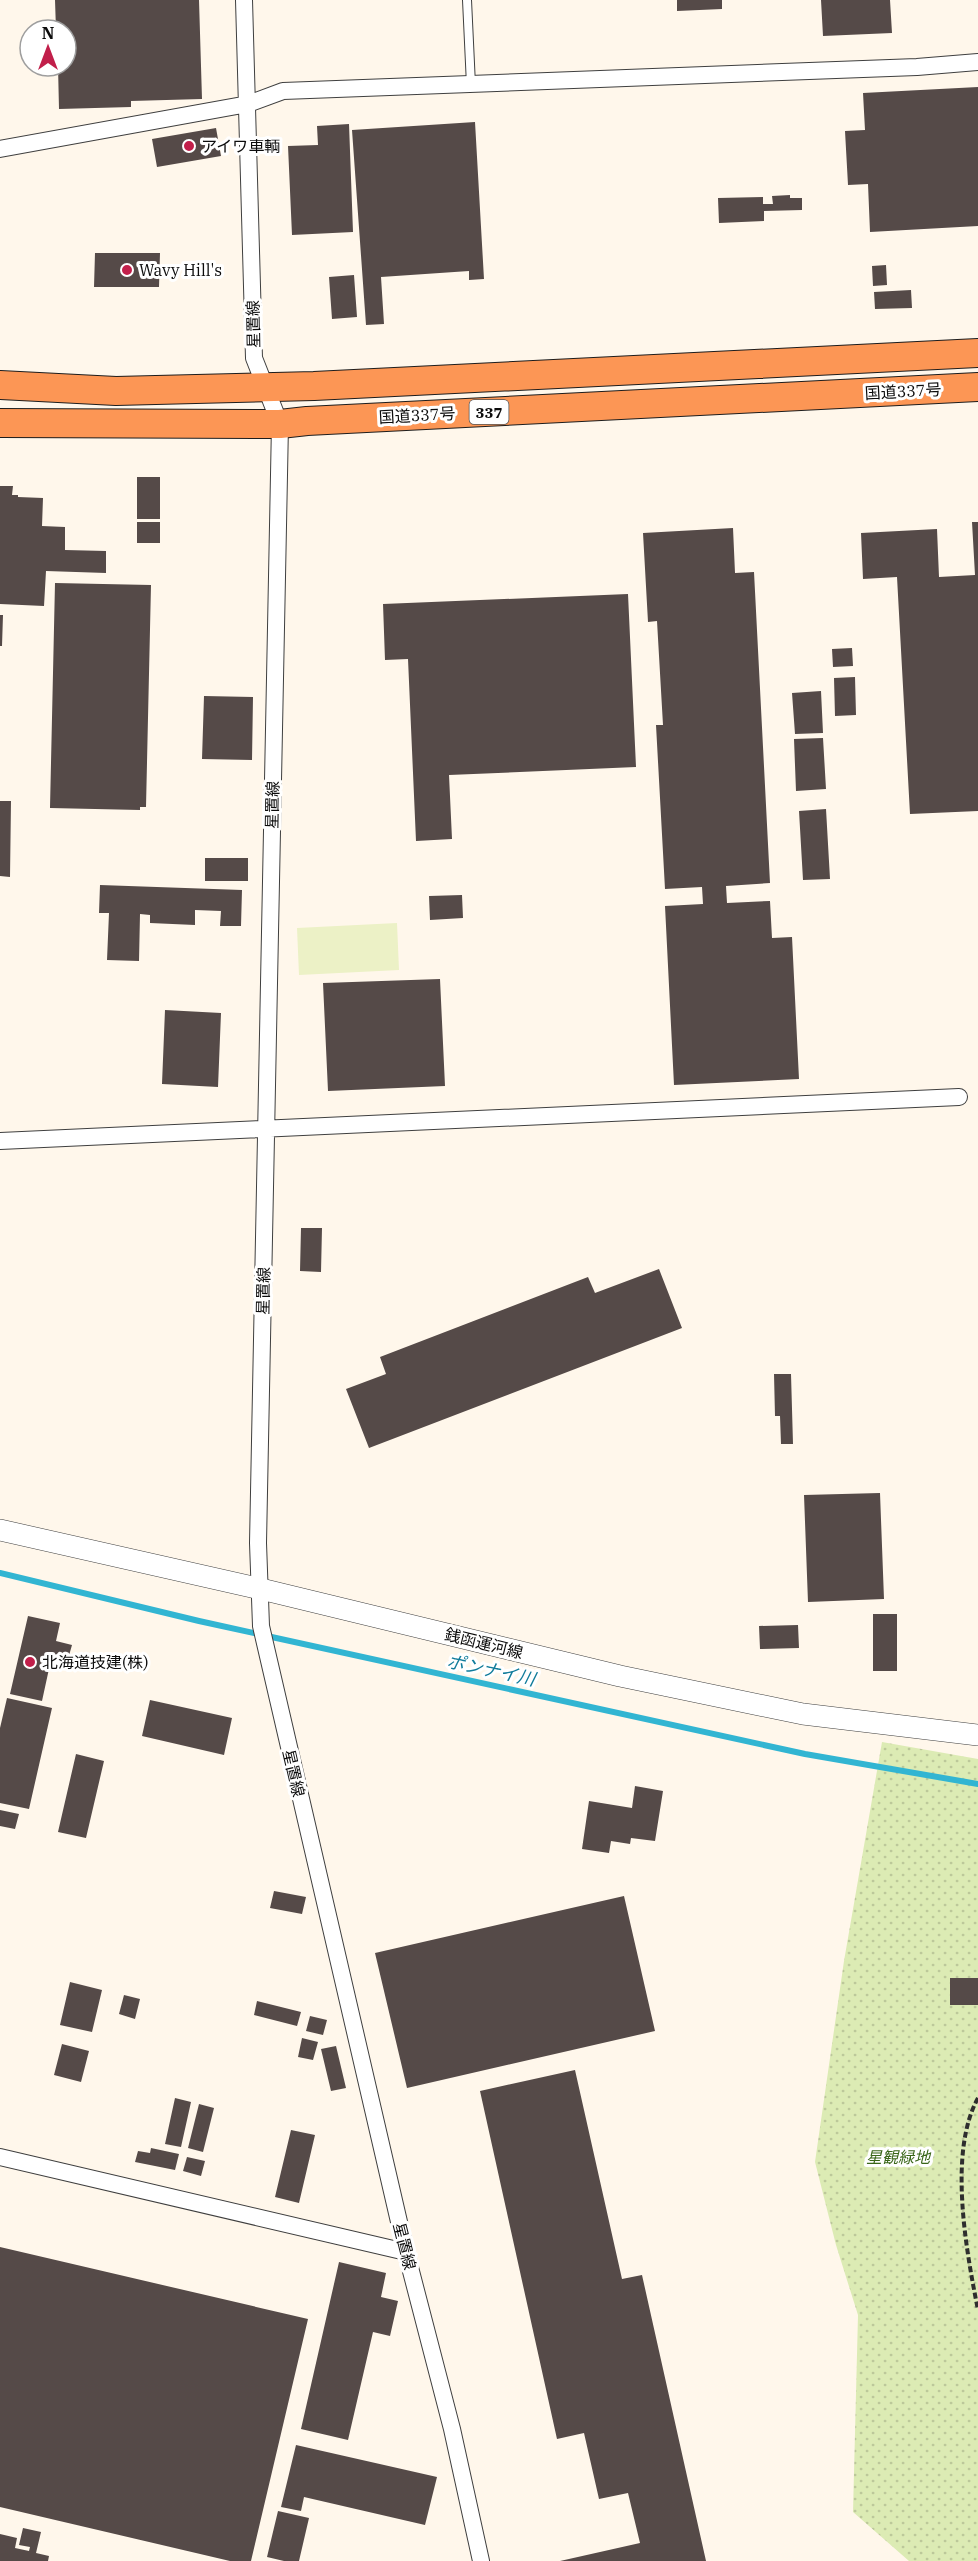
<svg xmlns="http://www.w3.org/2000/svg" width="978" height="2561" font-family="'IBM Plex Serif','Noto Sans JP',serif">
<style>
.park{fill:url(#park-dots)}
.pitch{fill:#ecf1c6}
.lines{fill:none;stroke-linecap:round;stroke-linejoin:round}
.stream{stroke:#32b5d2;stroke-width:6}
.building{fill:#554a48}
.service-casing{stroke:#3f3f3f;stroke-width:10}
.minor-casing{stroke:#3f3f3f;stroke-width:18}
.tertiary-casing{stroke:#3f3f3f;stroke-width:22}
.trunk-casing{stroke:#1d1d1d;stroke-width:30}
.path{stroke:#2e2e2e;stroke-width:4;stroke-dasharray:6 3;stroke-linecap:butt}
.service{stroke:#fff;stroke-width:8}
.minor{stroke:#fff;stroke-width:16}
.tertiary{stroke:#fff;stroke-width:21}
.trunk{stroke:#fc9655;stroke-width:28}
.poi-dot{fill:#c11f4a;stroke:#fff;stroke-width:2}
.labels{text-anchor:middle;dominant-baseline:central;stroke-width:6;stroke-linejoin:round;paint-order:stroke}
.shield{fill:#fff;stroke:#555;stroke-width:1.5}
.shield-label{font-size:15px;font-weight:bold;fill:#0c0c0c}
.poi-label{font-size:16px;fill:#0c0c0c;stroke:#fff;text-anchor:start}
.street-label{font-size:16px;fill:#0c0c0c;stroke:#fff}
.park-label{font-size:16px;font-style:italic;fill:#3a661a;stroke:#fff}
.water-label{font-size:18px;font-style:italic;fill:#117c9b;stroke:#fff}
</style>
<defs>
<pattern id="park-dots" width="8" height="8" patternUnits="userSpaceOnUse" patternTransform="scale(1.5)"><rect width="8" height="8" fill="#dcebb4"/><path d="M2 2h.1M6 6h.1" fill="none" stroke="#bcc89a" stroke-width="1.8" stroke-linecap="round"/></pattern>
</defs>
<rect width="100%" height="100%" fill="#fff7eb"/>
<path class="park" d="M882,1742L978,1759V2561H909L853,2512L858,2315L836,2245L815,2162L844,1961Z"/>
<path class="pitch" d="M397,923L399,970L299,975L297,928Z"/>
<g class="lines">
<path class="stream" d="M0,1573L199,1621L805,1754L978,1784"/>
</g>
<path class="building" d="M55,0H199L202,99L131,101V107L59,109L58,66H66V30H56Z
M677,0H722V9L677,11Z
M821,0H890L892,33L823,36Z
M978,87V226L870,232L868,184L848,185L845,131L865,130L863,93Z
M475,122L484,279L469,280V271L381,277L384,324L366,325L352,130Z
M349,124L353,232L292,235L288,146L318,145L317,126Z
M216,128L221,156L157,167L152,139Z
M790,195V198H802V210L764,211V221L719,223L718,198L763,197V204H773L772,196Z
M95,253H160L159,287H94Z
M886,265L887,285L873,286L872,266Z
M354,275L357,317L332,319L329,277Z
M911,290L912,308L875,309L874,292Z
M137,477H160V519H137Z
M0,486H13L12,495H18V497L43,498L42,526L65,527V550L106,551V573L46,571L44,606L0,604Z
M137,522H160V543H137Z
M972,522H978V811L910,814L897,577L863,579L861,533L937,529L939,577L975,575Z
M733,528L735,573L754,572L770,883L726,886L727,903L770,901L772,938L792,937L799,1079L674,1085L665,906L703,904L702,887L665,889L656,725H663L657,621L648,622L643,533Z
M55,583L151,585L146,807H140V810L50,808Z
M628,594L636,767L449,775L452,839L416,841L408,659L385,660L383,604Z
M0,615H3L2,646H0Z
M852,648L853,666L833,667L832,649Z
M855,677L856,715L835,716L834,678Z
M821,691L823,733L795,734L792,693Z
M204,696L253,697L252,760L202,759Z
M823,738L826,789L796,791L794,739Z
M0,801H11L10,877L0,876Z
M826,809L830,879L803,880L799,811Z
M205,858H248V881H205Z
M100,885L242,890L241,926H220L221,911L195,910V925L150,923V915L140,914L139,961L107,960L109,913H99Z
M462,895L463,918L430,920L429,896Z
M440,979L445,1086L328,1091L323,983Z
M165,1010L221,1013L218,1087L162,1084Z
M301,1228H322L321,1272L300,1271Z
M659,1269L682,1328L369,1448L346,1389L386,1374L380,1357L588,1277L595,1293Z
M774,1374H791L793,1444H781L780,1416H775Z
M880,1493L884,1599L808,1602L804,1495Z
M873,1614H897V1671H873Z
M28,1616L60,1623L56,1641L72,1645L68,1659L52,1655L42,1701L10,1694Z
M798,1625L799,1648L760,1649L759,1626Z
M7,1698L52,1708L29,1809L0,1803V1728Z
M150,1700L232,1718L224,1755L142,1736Z
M76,1754L104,1761L86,1838L58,1832Z
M635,1786L663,1791L655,1841L631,1838L630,1844L611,1841L609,1853L582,1849L589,1801L632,1808Z
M0,1810L19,1814L15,1829L0,1826Z
M274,1891L306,1897L302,1914L270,1908Z
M624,1896L655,2031L407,2088L375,1953Z
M950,1978H978V2005H950Z
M70,1982L102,1990L92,2032L60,2025Z
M124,1995L140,1999L135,2019L119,2014Z
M257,2001L301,2012L297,2026L254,2015Z
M310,2016L327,2020L323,2035L306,2031Z
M302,2038L318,2042L313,2060L298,2057Z
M62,2044L89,2051L81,2082L54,2075Z
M336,2046L346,2088L331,2091L321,2049Z
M575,2070L622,2279L642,2275L706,2561H560L640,2543L628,2493L599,2499L584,2433L557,2439L480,2091Z
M175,2098L191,2102L181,2147L165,2144Z
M199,2104L214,2108L203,2152L188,2148Z
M291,2130L315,2135L299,2203L275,2197Z
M151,2148L179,2154L175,2170L135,2162L138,2151L150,2153Z
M187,2157L205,2161L201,2176L183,2171Z
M0,2247L308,2319L251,2561H230L0,2507Z
M339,2262L386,2273L381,2297L398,2301L390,2336L373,2332L348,2440L301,2429Z
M296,2445L437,2477L425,2525L304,2497L301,2511L281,2507Z
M278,2511L309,2518L299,2561H284L267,2557Z
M23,2528L41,2532L36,2553L49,2556L48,2561H0V2534L17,2538L15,2548L29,2551L30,2547L19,2545Z"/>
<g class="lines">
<defs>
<path id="service" d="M467,0L471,85"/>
<path id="minor" d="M244,0L254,358L280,424L258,1543L261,1626L406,2252L452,2429L481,2561
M0,149L248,104L283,91L917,67L978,62
M0,1141L959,1097
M0,2157L406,2252"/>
<path id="tertiary" d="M0,1530L261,1589L620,1676L803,1714L978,1735"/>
<path id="trunk" d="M0,385L116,391L314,386L978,353
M0,423L280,424L307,421L978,387"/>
</defs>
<use href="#service" class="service-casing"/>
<use href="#minor" class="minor-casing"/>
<use href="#tertiary" class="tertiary-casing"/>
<use href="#trunk" class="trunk-casing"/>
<path class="path" d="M978,2098C948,2152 966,2250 978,2310"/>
<use href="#service" class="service"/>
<use href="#minor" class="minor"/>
<use href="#tertiary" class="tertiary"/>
<use href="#trunk" class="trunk"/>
</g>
<g class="poi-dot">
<circle cx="189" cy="146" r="6"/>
<circle cx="127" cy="270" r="6"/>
<circle cx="30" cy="1662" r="6"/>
</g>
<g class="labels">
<rect class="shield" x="469.5" y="400" width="39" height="24" rx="4.5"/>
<g class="shield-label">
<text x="489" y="412">337</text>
</g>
<g class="poi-label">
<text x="201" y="146">アイワ車輌</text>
<text x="139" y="270">Wavy Hill's</text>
<text x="42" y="1662">北海道技建(株)</text>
</g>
<g class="street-label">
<text transform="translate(253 324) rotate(-91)">星置線</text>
<text transform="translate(903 391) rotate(-3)">国道337号</text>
<text transform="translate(417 415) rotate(-3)">国道337号</text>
<text transform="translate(272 805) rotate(-89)">星置線</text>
<text transform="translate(263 1291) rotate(-89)">星置線</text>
<text transform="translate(484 1643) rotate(14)">銭函運河線</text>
<text transform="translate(294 1773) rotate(77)">星置線</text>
<text transform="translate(405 2246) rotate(76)">星置線</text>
</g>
<g class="park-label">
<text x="898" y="2157">星観緑地</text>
</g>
<g class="water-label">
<text transform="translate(491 1670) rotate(12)">ポンナイ川</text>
</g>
</g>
<g transform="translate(48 48)"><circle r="28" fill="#ffffff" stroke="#9e9e9e" stroke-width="1.5"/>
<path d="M0-4.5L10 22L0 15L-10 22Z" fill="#c11f4a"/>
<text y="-9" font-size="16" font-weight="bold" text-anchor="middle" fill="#0c0c0c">N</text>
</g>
</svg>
